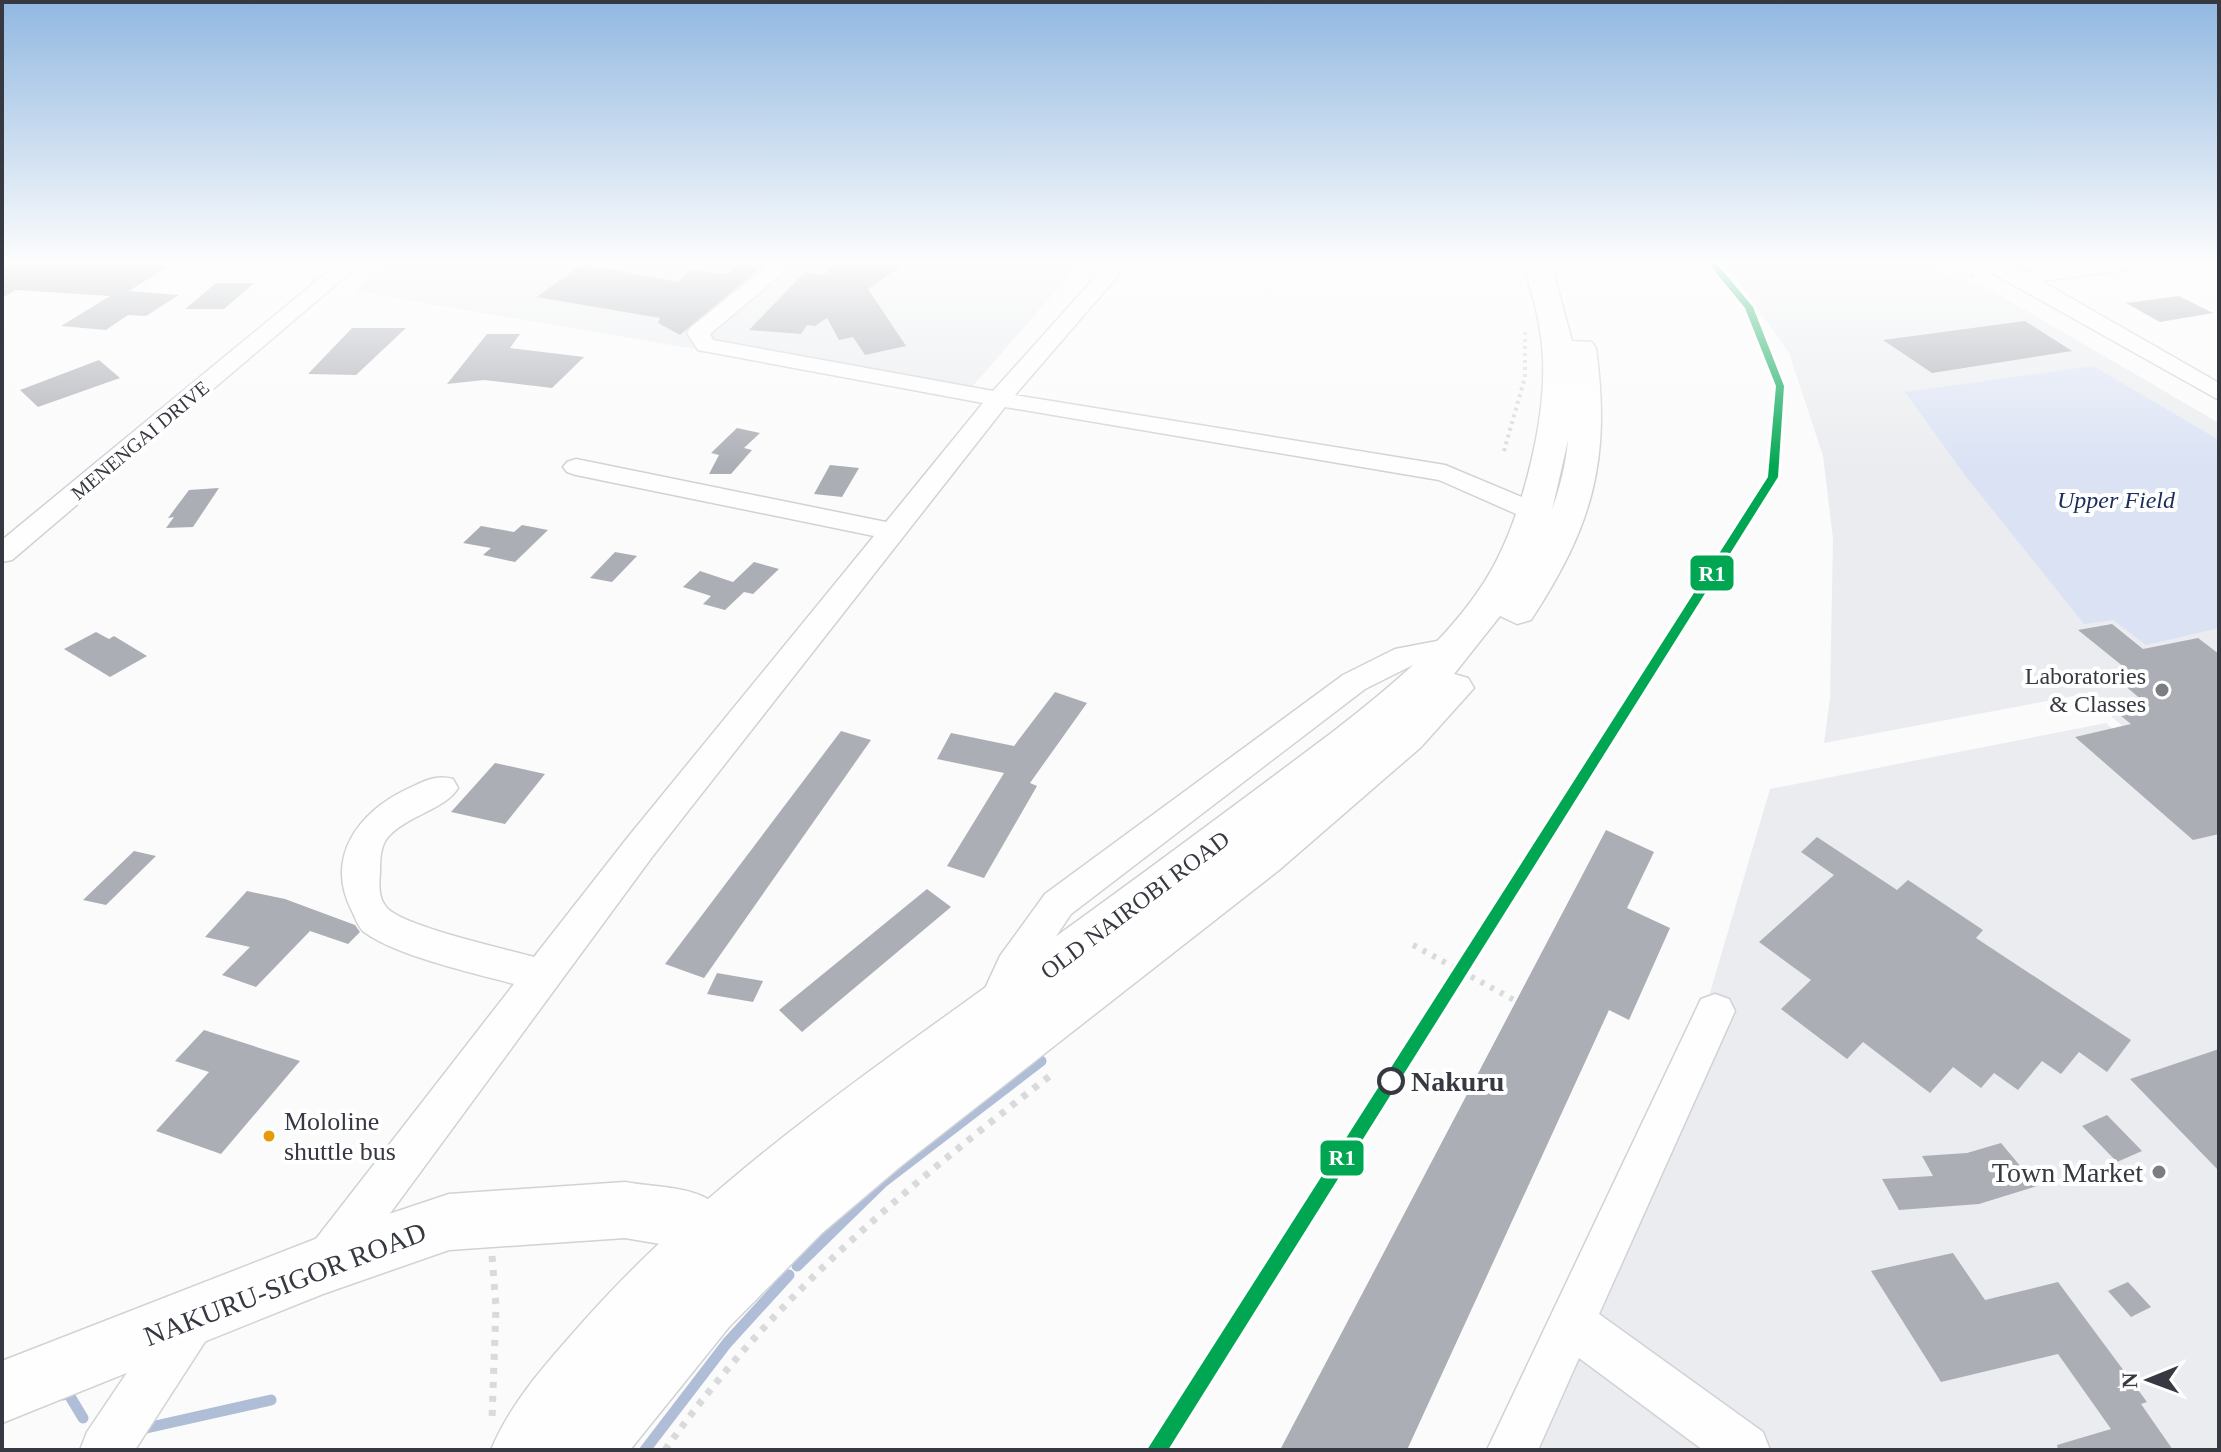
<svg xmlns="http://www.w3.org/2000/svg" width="2221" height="1452" font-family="Georgia,serif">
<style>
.built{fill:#eaecef}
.green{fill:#dae2f4}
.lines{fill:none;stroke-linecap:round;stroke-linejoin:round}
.stream{stroke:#b0bdd7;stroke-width:11}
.building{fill:#abaeb5}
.minor-casing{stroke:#d0d2d6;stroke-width:3}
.major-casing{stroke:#d0d2d6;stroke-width:3}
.highway-casing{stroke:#d0d2d6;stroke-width:3}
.path-far2{stroke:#d9dada;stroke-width:4;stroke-dasharray:3 4;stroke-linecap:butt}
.path-far1{stroke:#d9dada;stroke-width:6;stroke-dasharray:4 7;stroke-linecap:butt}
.path{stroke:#d9dada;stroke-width:7;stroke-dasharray:6 8;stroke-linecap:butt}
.minor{fill:#fefefe;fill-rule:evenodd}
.major{fill:#fefefe;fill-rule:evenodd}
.highway{fill:#fefefe;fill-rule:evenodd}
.rail-1-casing{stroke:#fff;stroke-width:6}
.rail-1{fill:#00a651;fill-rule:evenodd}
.poi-dot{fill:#7b7d82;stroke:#fff;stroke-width:3}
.stop-dot{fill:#fff;stroke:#363941;stroke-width:4}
.bus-dot{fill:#e49b06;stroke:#fff;stroke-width:3}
.labels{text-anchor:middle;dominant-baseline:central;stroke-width:8;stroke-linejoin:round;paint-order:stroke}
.far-street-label{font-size:20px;fill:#363941;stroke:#fff}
.park-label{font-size:24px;font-style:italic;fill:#192c5b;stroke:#fff}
.poi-label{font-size:24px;fill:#363941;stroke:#fff;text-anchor:end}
.street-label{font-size:24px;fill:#363941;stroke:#fff}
.near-bus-label{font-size:26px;fill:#363941;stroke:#fff;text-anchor:start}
.near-stop-label{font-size:28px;font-weight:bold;fill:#363941;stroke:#fff;text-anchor:start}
.near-poi-label{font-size:28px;fill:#363941;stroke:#fff;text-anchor:end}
.near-street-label{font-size:28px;fill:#363941;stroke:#fff}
.line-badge{stroke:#fff;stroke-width:3}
.badge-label{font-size:22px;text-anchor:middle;font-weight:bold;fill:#fff}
</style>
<rect width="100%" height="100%" fill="#fbfbfb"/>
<path class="built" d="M387,264H1079L965,395L355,291Z
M1726,264H1921L1994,292L2219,423V806L2084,694L1824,743L1830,698L1833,538L1823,456L1789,353Z
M2106,723L2219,825V1450H1494L1709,996L1770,789Z"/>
<path class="green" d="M2093,366L2219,440V628L2146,645L2113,620L2084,624L1967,478L1905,392Z"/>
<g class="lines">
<path class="stream" d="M797,1266L882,1183L1041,1061
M63,1395L68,1393L83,1418
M142,1429L271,1400
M645,1450L727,1343L789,1275"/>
</g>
<path class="building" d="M2,264H172L129,291L179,295L146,316L128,315L106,330L61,326L110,296L16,290L2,298Z
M582,264L678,282L690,270L726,274L739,264H765L680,335L658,323L660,318L537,297Z
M834,264H904L868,289L906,346L865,355L853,337L839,340L827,318L815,326L807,325L801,334L749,330L805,272L823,275Z
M216,283H254L224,309H185Z
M2179,296L2213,313L2160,322L2126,303Z
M2025,321L2072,351L1932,373L1883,340Z
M352,328H406L356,375L308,374Z
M487,334H520L510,348L584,357L552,388L484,380L447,384Z
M99,360L120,378L38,407L20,390Z
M737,428L760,433L744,448L752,450L731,474H709L719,455L711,453Z
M830,465L859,468L842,497L814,494Z
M219,488L193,527L166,528L174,517L168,518L189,490Z
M522,525L548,530L515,562L483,555L491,548L463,543L481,526L514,532Z
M615,552L637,556L612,582L590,578Z
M754,562L779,569L753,594L744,592L725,610L703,604L711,596L683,587L700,571L733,582Z
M2112,624L2143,649L2198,638L2219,654V834L2193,840L2075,737L2131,724L2111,708L2143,701L2123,684L2140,680L2078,630Z
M96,632L109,639L114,636L147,656L110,677L64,649Z
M1055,692L1087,703L1030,783L1037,786L984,878L947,866L1004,773L937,759L951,733L1014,746Z
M841,731L871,740L704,978L665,964Z
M495,763L545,774L505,824L451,812Z
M1606,830L1654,852L1627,908L1670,928L1629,1020L1609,1010L1407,1450H1280Z
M1817,837L1897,890L1908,880L1983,930L1976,938L2131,1040L2107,1072L2079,1052L2061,1074L2042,1061L2018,1090L1994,1073L1981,1088L1953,1067L1930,1093L1863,1042L1847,1059L1781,1009L1811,980L1759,942L1834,875L1801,852Z
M134,851L156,856L106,905L83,900Z
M927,889L951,907L802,1032L779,1010Z
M247,891L285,899L355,925L360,932L348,944L310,931L256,987L222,975L250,947L205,937Z
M717,973L763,981L753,1002L707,994Z
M204,1030L300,1061L221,1154L156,1131L209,1072L175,1061Z
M2219,1049V1171L2130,1079Z
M2107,1115L2142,1151L2117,1162L2082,1126Z
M2001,1143L2037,1186L1979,1204L1899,1210L1882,1179L1933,1176L1922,1156L1967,1153Z
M1953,1253L1985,1300L2058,1282L2147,1402L2141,1404L2173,1450H2058L2057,1445L2111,1429L2058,1354L1941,1382L1871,1271Z
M2128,1282L2151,1307L2131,1317L2108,1291Z"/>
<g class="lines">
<defs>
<path id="minor" d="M337,264H360L12,560L2,562V540Z
M770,264H793L710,334L713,340L993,391L1107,264H1128L1015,395L1445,465L1541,505L1545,511L1541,517H1523L1439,480L1005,407L652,857L344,1276L328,1283L312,1276L305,1260L312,1244L514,984C473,973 397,956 364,932C358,927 355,917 352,911C324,857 359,812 407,789C423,782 435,774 453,779L458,788C446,809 406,816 388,837C380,846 380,861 380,873C379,885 378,898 387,908C405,927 506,949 534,957L628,837L874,536L576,475L567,472L563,467L567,462L576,459L886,522L983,403L698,350L687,333L690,328Z
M1976,264H2004L2022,272L2079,264H2137L2127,270L2041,281L2219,383V400Z
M1458,637L1469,640L1473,647L1469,654L1413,665L1365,689L1071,914L1030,975L1011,1018L997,1023L983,1018L977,1006L1000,956L1045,894L1343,675L1395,649Z
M1715,994L1729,999L1735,1011L1599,1314L1763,1432L1770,1450H1703L1579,1358L1538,1450H1487L1701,999Z
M191,1296L208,1303L215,1320L208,1337L135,1450H80L87,1432L174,1303Z"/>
<path id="major" d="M625,1182C678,1191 717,1183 740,1239L732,1259L712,1267L692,1259L684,1248L625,1238L449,1250L323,1294L2,1423V1361L323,1236L449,1194Z"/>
<path id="highway" d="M1523,264H1551L1572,341L1592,342L1596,348C1611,461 1593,525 1531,620L1517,624L1500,616L1454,674L1468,678L1474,688L1421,747L1279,870L901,1166L822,1233L729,1327L630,1450H491C509,1406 542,1368 574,1332C697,1190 853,1083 1004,974C1114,895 1222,815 1330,734C1387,690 1446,642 1485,581C1520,526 1546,424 1543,359C1542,327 1533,295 1523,264ZM1568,440C1566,464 1560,487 1552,510Z"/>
</defs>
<use href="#minor" class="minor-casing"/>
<use href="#major" class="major-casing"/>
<use href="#highway" class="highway-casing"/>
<path class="path-far2" d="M1937,264L1973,277
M1504,451L1525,377V331"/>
<path class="path-far1" d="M1413,945L1516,1001"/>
<path class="path" d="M492,1256L496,1307L492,1418
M665,1450C772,1298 905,1188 1051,1075"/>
<use href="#minor" class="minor"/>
<use href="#major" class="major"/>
<use href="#highway" class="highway"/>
<defs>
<path id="rail-1" d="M1709,264H1717L1753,307L1784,386L1778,477L1168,1450H1147L1768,477L1776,386L1745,308Z"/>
</defs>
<use href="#rail-1" class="rail-1-casing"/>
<use href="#rail-1" class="rail-1"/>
</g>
<linearGradient id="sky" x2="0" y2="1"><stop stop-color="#91b8e1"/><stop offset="0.56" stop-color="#fdfdfd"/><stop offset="1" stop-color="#fdfdfd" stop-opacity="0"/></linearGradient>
<rect width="2221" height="468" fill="url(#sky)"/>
<g class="poi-dot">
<circle cx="2162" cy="690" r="8"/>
<circle cx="2159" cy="1172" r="8"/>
</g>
<circle class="stop-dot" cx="1391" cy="1081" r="12"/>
<circle class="bus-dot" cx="269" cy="1136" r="7"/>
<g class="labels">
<g class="far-street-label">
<text transform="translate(140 440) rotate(-40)">MENENGAI DRIVE</text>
</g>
<g class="park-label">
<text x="2116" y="500">Upper Field</text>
</g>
<g class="poi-label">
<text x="2146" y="676">Laboratories<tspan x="2146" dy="28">&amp; Classes</tspan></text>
</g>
<g class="street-label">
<text transform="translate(1135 905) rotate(-37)">OLD NAIROBI ROAD</text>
</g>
<g class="near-bus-label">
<text x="284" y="1121">Mololine<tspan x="284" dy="30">shuttle bus</tspan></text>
</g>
<g class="near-stop-label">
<text x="1411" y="1081">Nakuru</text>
</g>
<g class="near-poi-label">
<text x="2143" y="1172">Town Market</text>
</g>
<g class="near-street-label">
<text transform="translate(285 1284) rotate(-21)">NAKURU-SIGOR ROAD</text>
</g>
</g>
<g class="line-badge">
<rect x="1689" y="554" width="46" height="38" rx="8" fill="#00a651"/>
<rect x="1319" y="1139" width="46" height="38" rx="8" fill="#00a651"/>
</g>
<g class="badge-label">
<text x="1712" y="581">R1</text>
<text x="1342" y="1165">R1</text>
</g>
<rect width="2221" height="1452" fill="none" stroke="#363941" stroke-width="8"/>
<g transform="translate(2149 1380) rotate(269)" stroke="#ffffff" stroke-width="6" paint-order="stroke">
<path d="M0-6L14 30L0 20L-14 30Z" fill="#363941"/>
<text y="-12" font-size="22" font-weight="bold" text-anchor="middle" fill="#363941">N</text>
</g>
</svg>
